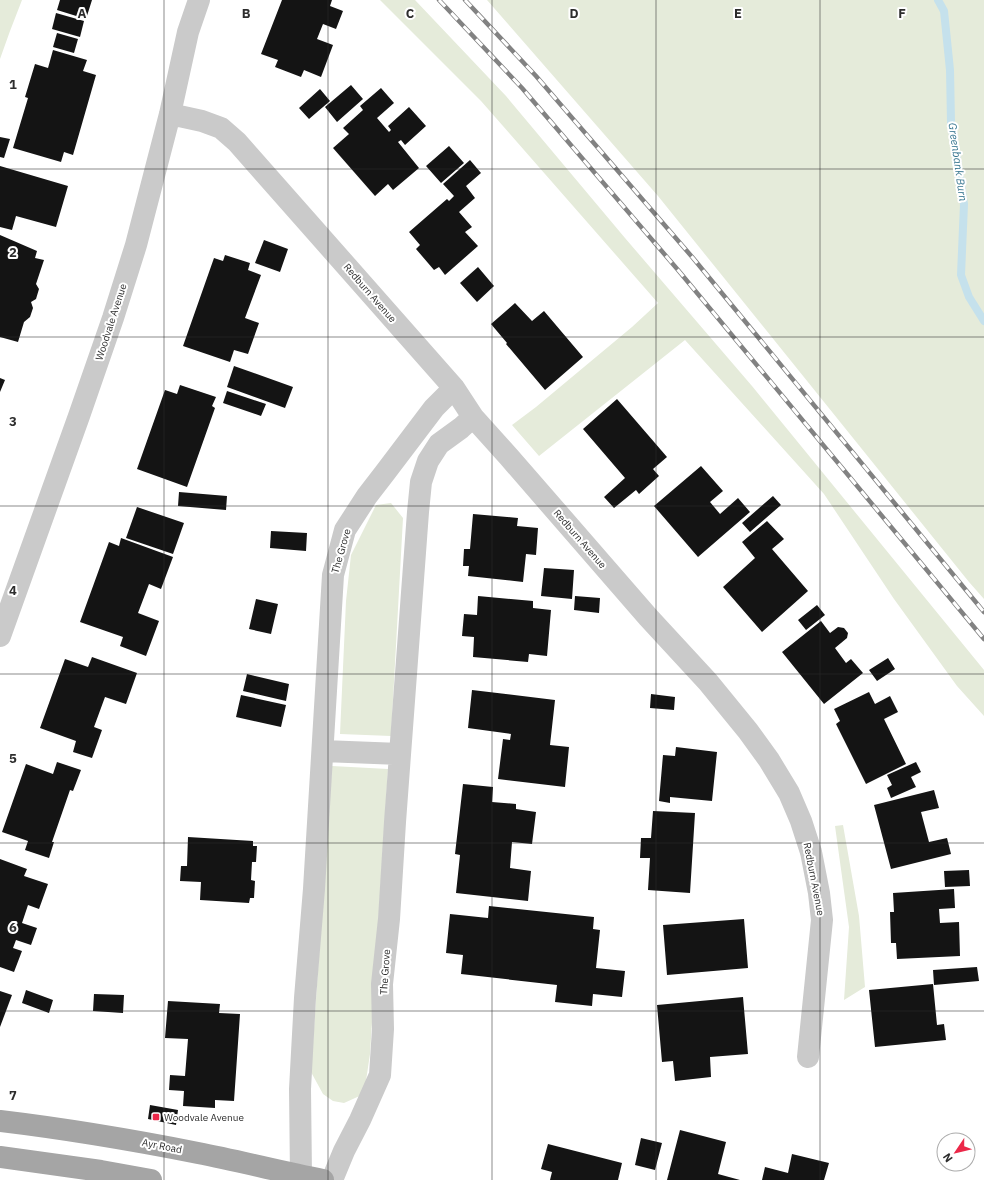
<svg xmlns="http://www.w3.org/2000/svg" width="984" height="1180" font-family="'IBM Plex Sans',sans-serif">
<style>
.green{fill:#e5ebda}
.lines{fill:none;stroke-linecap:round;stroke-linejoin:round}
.stream{stroke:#c5e1ec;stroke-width:8}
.building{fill:#141414}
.street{stroke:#cacaca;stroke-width:22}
.primary{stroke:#a5a5a5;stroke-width:22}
.rail-casing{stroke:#828282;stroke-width:4.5}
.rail{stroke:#fff;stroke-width:3;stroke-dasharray:9;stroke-linecap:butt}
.grid{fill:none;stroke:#2d2d2d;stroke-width:1;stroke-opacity:0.55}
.poi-dot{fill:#eb2849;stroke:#fff;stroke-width:1.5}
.labels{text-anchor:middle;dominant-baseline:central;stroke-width:4;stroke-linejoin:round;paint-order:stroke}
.street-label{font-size:10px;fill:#2d2d2d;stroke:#fff}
.poi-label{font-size:10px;fill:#2d2d2d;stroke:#fff;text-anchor:start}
.water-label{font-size:11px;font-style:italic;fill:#397791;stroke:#fff}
.grid-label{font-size:13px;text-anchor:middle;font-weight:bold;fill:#2d2d2d;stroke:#fff;stroke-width:4;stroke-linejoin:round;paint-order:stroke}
</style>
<rect width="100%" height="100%" fill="#fff"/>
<path class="green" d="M0,0H22L10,31L0,59Z
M380,0H415L506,96L625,238L752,386L984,670V716L957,686L894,599L824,494L685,340L539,456L512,425L536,407L632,327L658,303L481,101Z
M487,0H984V599L969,582L658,196Z
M391,503L403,518L391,736L340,734L346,601L351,555L376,505Z
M332,766L388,769L370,1054L364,1094L344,1103L333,1101L323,1094L311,1072Z
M843,825L859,916L865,987L844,1000L849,927L835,826Z"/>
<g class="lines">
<path class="stream" d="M938,0L944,11L950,70L951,122L964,204L961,275L969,297L984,321"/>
</g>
<path class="building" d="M60,0H92L86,19L57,10Z
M282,0H332L330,6L343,11L336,29L323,24L317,39L333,45L321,77L304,70L301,77L275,67L278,60L261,54Z
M56,13L84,21L80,37L52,29Z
M57,33L78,39L74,53L53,47Z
M53,50L87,60L83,71L96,75L73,155L64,152L61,162L13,148L28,98L25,97L35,64L48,68Z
M351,85L363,99L337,122L325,107Z
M381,88L394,103L377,118L389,132L391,130L388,126L409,107L426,126L405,145L401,140L398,142L419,168L393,190L388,184L375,196L333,148L349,134L343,128L363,110L360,106Z
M320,89L330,101L309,119L299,108Z
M0,137L10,139L4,158L0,157Z
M449,146L464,163L441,183L426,166Z
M470,160L481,173L466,186L475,198L459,212L472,227L465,232L478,246L445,275L439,267L434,270L416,249L420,245L409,232L447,199L449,201L454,196L443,184Z
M0,166L68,186L56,227L16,216L12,230L0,227Z
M0,235L37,251L35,258L44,260L36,284L39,289L36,299L31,302L33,308L30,317L24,322L18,342L0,337Z
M264,240L288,249L280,272L255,263Z
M225,255L250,263L248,270L261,275L245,318L259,323L248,354L234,350L230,362L183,346L214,258L223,261Z
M478,267L494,286L477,302L460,283Z
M515,303L532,321L544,311L583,357L545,390L506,344L507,343L491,324Z
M234,366L293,387L285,408L227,387Z
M0,378L5,380L0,392Z
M180,385L216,397L212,406L215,408L187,487L137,469L165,390L177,394Z
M227,391L266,404L261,416L223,403Z
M617,399L667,457L653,469L659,476L639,494L636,490L614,508L604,497L625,478L583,429Z
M701,466L723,491L710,502L720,514L738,498L750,512L698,557L654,506Z
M179,492L227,496L226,510L178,506Z
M773,496L781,505L750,532L742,523Z
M137,507L184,523L173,554L126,538Z
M473,514L518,518L517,526L538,528L536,555L526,554L523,582L468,576L469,566H463L464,549H470Z
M767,521L784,539L772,549L808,591L762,632L723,587L755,558L742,542Z
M271,531L307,533L306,551L270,548Z
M121,538L173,557L161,589L149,584L138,613L159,621L146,656L120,646L123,637L80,622L109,542L119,546Z
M544,568L574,570L572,599L541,596Z
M478,596L533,601V608L551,610L547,656L529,654L528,662L473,657L474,637L462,636L464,614L477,615Z
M575,596L600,598L599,613L574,610Z
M256,599L278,604L271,634L249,629Z
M817,605L825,615L806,630L798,620Z
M821,621L830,633L838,627L844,628L848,633L847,638L835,648L846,663L851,659L863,673L824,704L782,652Z
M92,657L137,673L126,704L105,697L94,727L102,730L92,758L73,752L76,741L40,728L65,659L88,667Z
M888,658L895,669L877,681L869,670Z
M247,674L289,684L286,701L243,691Z
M472,690L555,700L550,745L569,747L565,787L498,779L503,739L510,740L511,734L468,728Z
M869,692L875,704L890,696L898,712L884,719L906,764L866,784L836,724L840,721L834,709Z
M651,694L675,697L674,710L650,708Z
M241,695L286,705L281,727L236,717Z
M676,747L717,752L712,801L670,797V803L659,801L663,755L675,756Z
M57,762L81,770L73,791L70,790L52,842H54L49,858L25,850L28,841L2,832L26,764L53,774Z
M916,762L921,772L911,777L916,787L891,798L887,788L892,785L887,775Z
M463,784L493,787L492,802L516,804V809L536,812L532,844L512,842L510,868L531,871L528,901L456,893L460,855L455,854Z
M934,790L939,808L921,812L929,842L947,838L951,854L891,869L874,805Z
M653,811L695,813L690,893L648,890L650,858H640L641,838H651Z
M188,837L253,841V846H257L256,862H252L251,880L255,881L254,898H250L249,903L200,900L201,882L180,881L181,866H187Z
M0,859L27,869L24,876L48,884L39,909L28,905L22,923L37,928L31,945L16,940L13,948L22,951L14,972L0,967Z
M969,870L970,886L945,887L944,871Z
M954,889L955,908L939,909L940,923L959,922L960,956L897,959L896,943H891L890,912H894L893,893Z
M489,906L594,917L593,929L600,930L596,968L625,971L622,997L593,994L592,1006L555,1002L557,985L461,974L463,955L446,953L450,914L488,918Z
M744,919L748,968L667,975L663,925Z
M977,967L979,981L934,985L933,970Z
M933,984L937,1025L944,1024L946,1040L875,1047L869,990Z
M26,990L53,1000L49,1013L22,1003Z
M0,991L12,995L0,1027Z
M94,994L124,995L123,1013L93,1011Z
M743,997L748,1054L710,1057L711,1077L675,1081L673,1061L662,1062L657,1005Z
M168,1001L220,1004L219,1013L240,1014L234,1101L215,1100V1108L183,1106L184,1091L169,1090L170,1075L185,1076L188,1039L165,1038Z
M150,1105L178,1110L176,1125L148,1119Z
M680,1130L726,1142L718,1174L740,1180H667Z
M641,1138L662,1143L655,1170L635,1165Z
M548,1144L622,1163L618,1180H550L552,1172L541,1169Z
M792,1154L829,1163L824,1180H762L765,1167L788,1173Z"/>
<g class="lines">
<path class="street" d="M170,114L202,121L221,128L237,142L454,388L473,417L509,457L648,617L708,682L748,731L769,760L789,793L801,821L811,852L819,893L822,920L808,1057
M0,636L79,416L113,318L136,245L170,114L188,32L199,0
M323,751L400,754
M302,1180L301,1176L300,1089L305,998L314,889L333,575L345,530L367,496L384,474L434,408L454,388
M332,1180L344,1151L360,1120L380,1075L383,1029L382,984L389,919L395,822L418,512L421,482L428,461L439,444L461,428L473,417"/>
<path class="primary" d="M0,1121C67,1129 132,1140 198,1153C240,1161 281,1172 323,1180
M0,1157L101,1171L151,1180"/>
<defs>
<path id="rail" d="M439,0L522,88L678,270L984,639
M465,0L536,76L693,258L984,612"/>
</defs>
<use href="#rail" class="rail-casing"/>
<use href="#rail" class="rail"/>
</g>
<path class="grid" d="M164,0V1180M328,0V1180M492,0V1180M656,0V1180M820,0V1180M0,169H984M0,337H984M0,506H984M0,674H984M0,843H984M0,1011H984"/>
<rect class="poi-dot" x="152" y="1113" width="8" height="8" rx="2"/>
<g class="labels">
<g class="street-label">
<text transform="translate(370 293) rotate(49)">Redburn Avenue</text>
<text transform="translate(111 322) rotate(-72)">Woodvale Avenue</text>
<text transform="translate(580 539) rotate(49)">Redburn Avenue</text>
<text transform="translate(341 551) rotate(-74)">The Grove</text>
<text transform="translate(814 879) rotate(79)">Redburn Avenue</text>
<text transform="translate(385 972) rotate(-86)">The Grove</text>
<text transform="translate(162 1146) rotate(11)">Ayr Road</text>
</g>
<g class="poi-label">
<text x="164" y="1117">Woodvale Avenue</text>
</g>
<g class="water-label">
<text transform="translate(958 162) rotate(82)">Greenbank Burn</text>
</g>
</g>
<g class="grid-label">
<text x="82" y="18">A</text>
<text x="246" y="18">B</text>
<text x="410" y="18">C</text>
<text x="574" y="18">D</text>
<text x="738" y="18">E</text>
<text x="902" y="18">F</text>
<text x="13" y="89">1</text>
<text x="13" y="257">2</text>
<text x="13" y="426">3</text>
<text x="13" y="595">4</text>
<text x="13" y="763">5</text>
<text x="13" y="932">6</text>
<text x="13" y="1100">7</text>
</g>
<g transform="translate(956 1152) rotate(235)"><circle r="19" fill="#ffffff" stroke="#ababab"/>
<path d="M0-3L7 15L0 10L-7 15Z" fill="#eb2849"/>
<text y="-6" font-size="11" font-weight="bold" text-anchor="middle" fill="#2d2d2d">N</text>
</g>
</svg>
